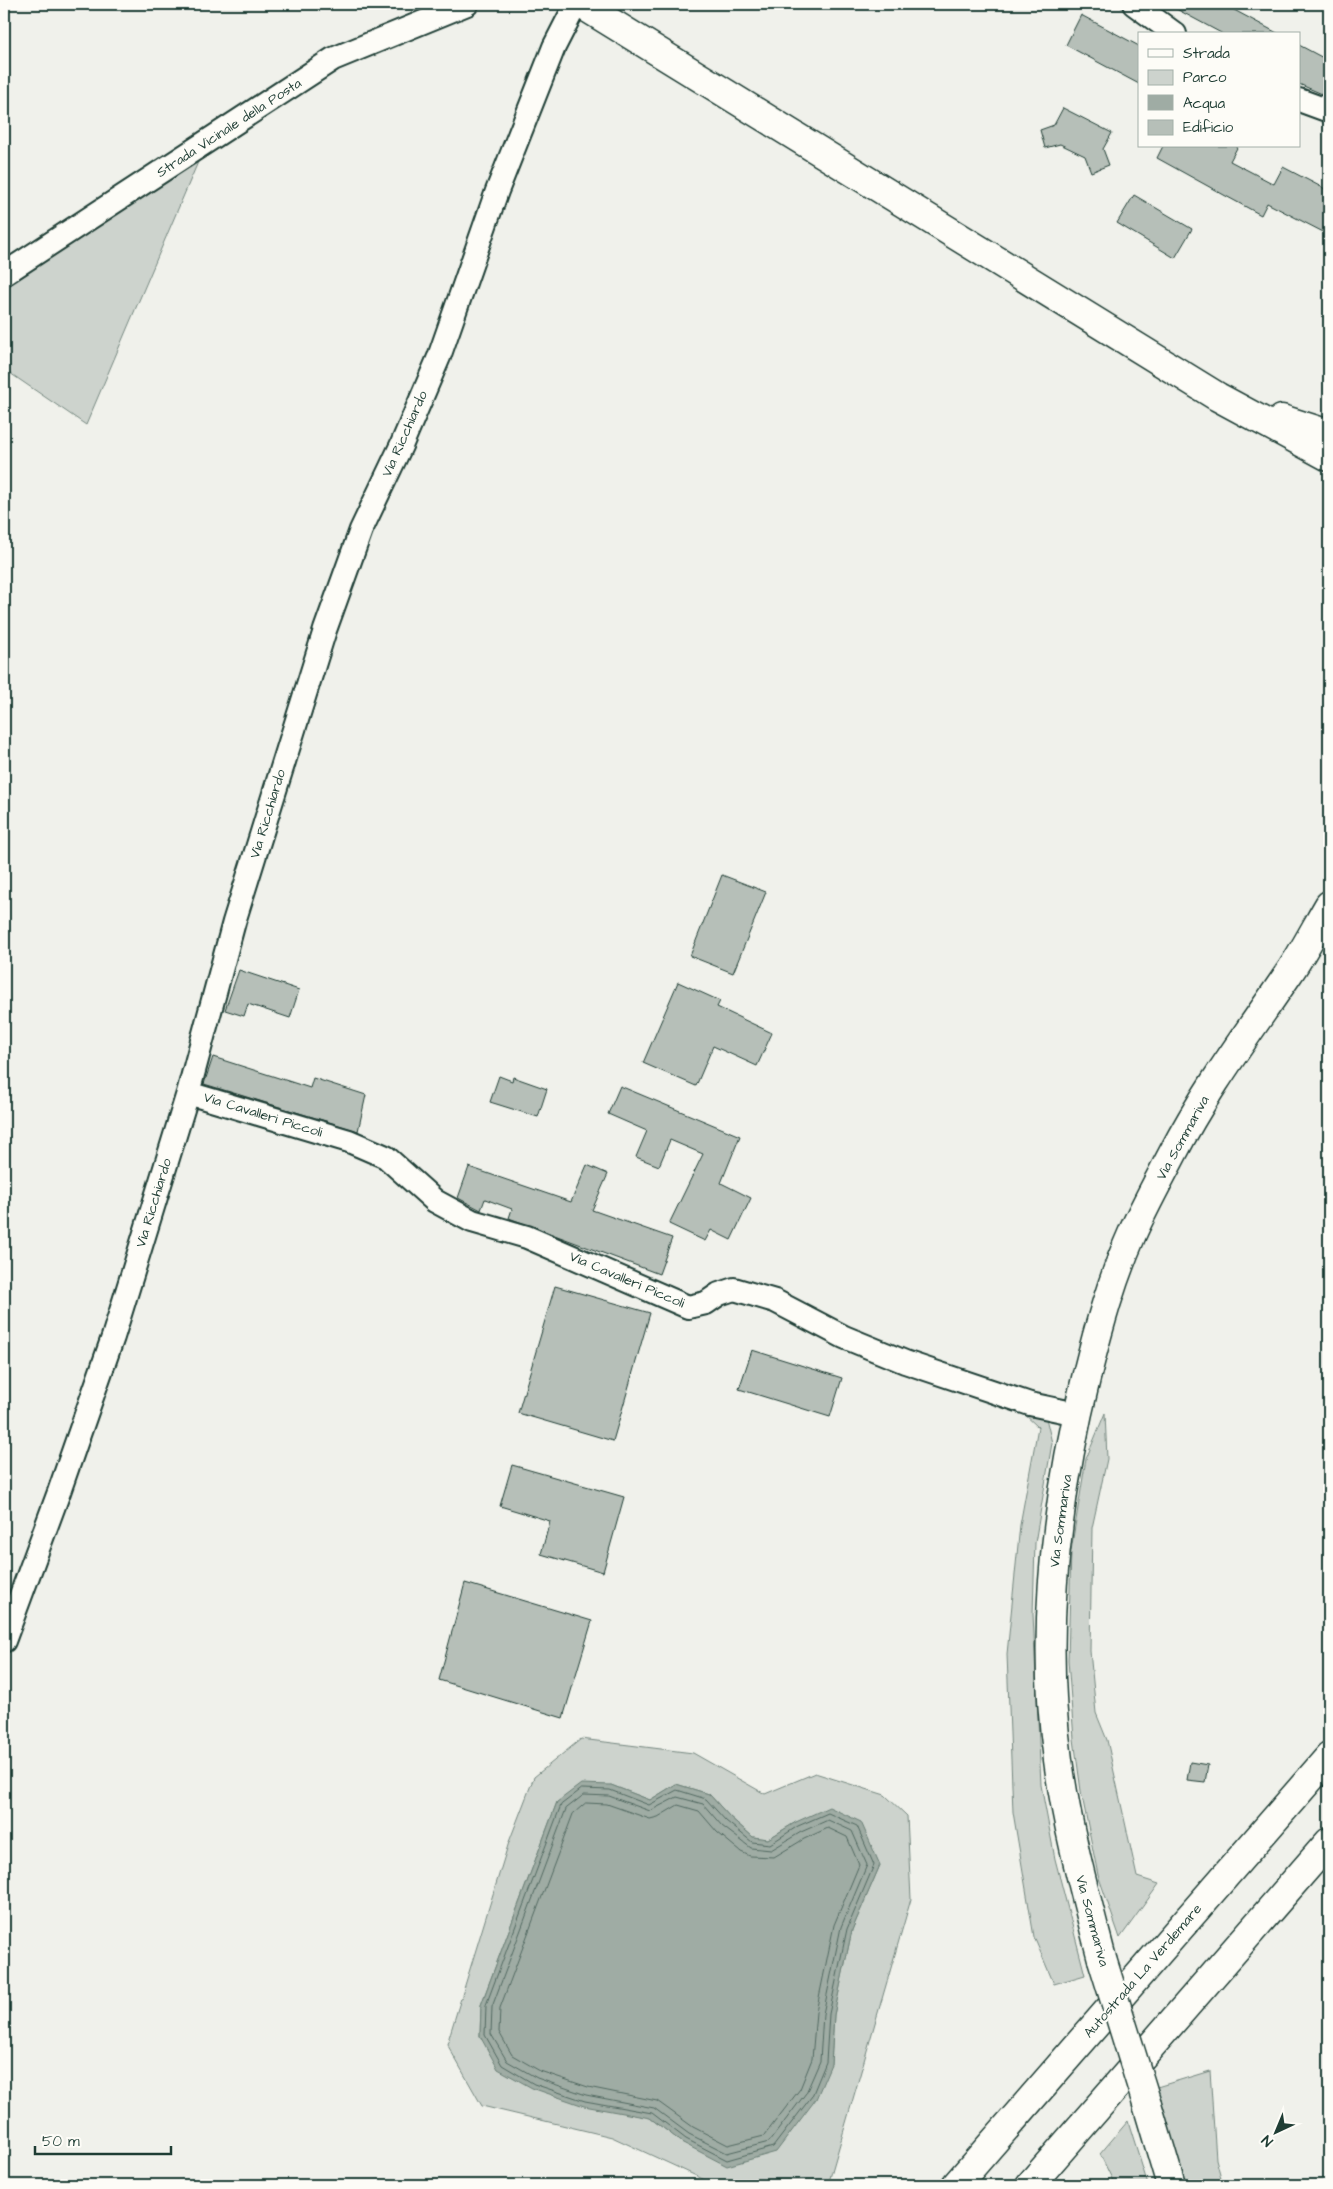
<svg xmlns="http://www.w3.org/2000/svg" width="1333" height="2189" font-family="'Architects Daughter',sans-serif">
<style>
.green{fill:#cdd3cd;stroke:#768880;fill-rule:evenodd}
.water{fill:#9faca4;stroke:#6c8077}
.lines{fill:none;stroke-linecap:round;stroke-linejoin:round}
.shore{stroke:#526961;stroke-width:1}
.building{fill:#b6bfb8;stroke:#1f3d34}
.street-casing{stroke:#1f3d34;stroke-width:26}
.secondary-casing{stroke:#1f3d34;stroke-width:31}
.primary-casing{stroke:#1f3d34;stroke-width:31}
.highway-casing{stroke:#1f3d34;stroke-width:31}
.street{stroke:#fdfcf7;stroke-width:22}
.secondary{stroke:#fdfcf7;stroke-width:28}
.primary{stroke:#fdfcf7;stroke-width:28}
.highway{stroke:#fdfcf7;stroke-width:28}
.primary-bridge-casing{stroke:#1f3d34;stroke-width:31;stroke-linecap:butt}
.primary-bridge{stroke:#fdfcf7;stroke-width:28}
.labels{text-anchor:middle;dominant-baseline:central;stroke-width:4.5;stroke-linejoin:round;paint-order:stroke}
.street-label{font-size:14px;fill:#1f3d34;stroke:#fdfcf7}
</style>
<rect width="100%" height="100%" fill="#f0f1eb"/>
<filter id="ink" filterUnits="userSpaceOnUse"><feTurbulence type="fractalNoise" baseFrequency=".02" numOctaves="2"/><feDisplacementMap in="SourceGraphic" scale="10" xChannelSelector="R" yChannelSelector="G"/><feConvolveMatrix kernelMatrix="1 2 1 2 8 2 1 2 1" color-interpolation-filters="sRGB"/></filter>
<g filter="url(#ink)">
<path class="green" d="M198,162L86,425L4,369V286Z
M1023,1413L1046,1418L1052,1443L1035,1543L1033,1614L1041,1785L1055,1859L1085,1975L1054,1984L1034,1937L1013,1812L1007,1654L1020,1525L1038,1427Z
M1105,1413L1107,1459L1092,1528L1090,1651L1096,1713L1107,1740L1137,1877L1159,1884L1120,1938L1098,1875L1081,1791L1074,1739L1068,1660L1071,1551L1086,1459Z
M581,1739L693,1753L765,1794L815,1773L885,1795L907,1816L911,1899L828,2185H729L705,2180L612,2137L482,2106L447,2044L509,1842L534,1777ZM676,1784L709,1794L730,1817L753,1837L768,1839L796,1822L880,1865L852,1930L834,2015L831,2064L683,2143L650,2118L480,2036L481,2005L557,1802L611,1785L650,1800Z
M1210,2071L1216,2159L1223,2185H1186L1157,2087Z
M1128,2121L1148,2185H1115L1100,2154Z"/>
<path class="water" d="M581,1784L611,1785L650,1800L676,1784L709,1794L730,1817L753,1837L768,1839L796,1822L829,1807L861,1822L880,1865L852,1930L834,2015L831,2064L816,2099L776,2152L727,2166L683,2143L650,2118L584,2106L532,2088L498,2069L480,2036L481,2005L557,1802Z"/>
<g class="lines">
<path class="shore" d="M582,1789L610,1790L649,1805L677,1790L706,1799L726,1821L752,1842L770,1844L798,1826L828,1813L857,1826L874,1865L847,1929L829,2014L826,2062L812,2096L773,2147L727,2160L686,2139L652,2113L585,2101L534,2084L502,2065L485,2035L486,2005L561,1805Z
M584,1795L609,1796L650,1811L677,1797L703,1804L722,1826L751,1848L771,1850L801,1832L828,1820L852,1831L867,1865L841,1927L823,2014L820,2061L806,2093L769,2142L727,2153L689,2134L654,2108L586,2095L537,2078L507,2061L491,2034L492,2007L566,1809Z
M586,1803L607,1804L650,1819L658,1817L678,1805L699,1811L717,1832L741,1852L750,1856L774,1857L804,1839L828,1828L847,1837L859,1865L834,1925L816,2012L812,2059L800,2089L764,2136L728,2145L693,2127L657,2101L588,2087L540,2071L512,2055L499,2032L500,2008L573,1814Z"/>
</g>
<path class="building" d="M1167,4H1223L1279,34H1223Z
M1081,15L1139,46V84L1066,45Z
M1299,45L1329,61V97L1299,84Z
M1063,108L1112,133L1103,149L1109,165L1091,172L1085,156L1060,144L1045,148L1040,130L1054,125Z
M1163,146H1238L1230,161L1274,184L1283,167L1329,191V235L1267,203L1261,215L1224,195L1157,158Z
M1134,195L1192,229L1175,258L1117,223Z
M722,875L766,892L733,973L690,956Z
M239,970L299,990L290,1018L248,1004L244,1016L225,1010Z
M678,982L720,1001L717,1007L772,1033L757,1066L713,1046L696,1086L643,1063Z
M213,1057L310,1088L313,1078L366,1095L358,1131L204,1084Z
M499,1076L512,1081L513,1077L547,1089L538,1117L490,1102Z
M620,1086L740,1136L721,1183L751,1198L731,1240L711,1230L705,1241L669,1224L703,1154L670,1140L659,1166L636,1157L647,1131L608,1114Z
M587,1165L608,1174L592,1210L672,1238L659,1274L509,1218L512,1209L485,1199L481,1210L458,1198L469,1167L571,1202Z
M555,1286L650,1313L613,1441L518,1413Z
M752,1350L842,1378L830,1417L739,1389Z
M512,1465L624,1497L603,1572L541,1554L550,1521L500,1506Z
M465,1583L592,1621L563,1718L439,1680Z
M1190,1762L1208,1765L1205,1782L1187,1780Z"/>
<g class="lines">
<defs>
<path id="street" d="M1134,4L1175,34
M1299,100L1329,111
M4,274L333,59L467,4
M188,1093L349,1141L386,1157L435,1201L472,1221L527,1237L688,1307L706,1303L719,1294L734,1289L775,1301L844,1337L905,1362L1030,1404L1077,1414
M4,1641L59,1492L113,1337L188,1093L234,922L325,630L361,530L401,446L439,357L497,191L554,47L576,4"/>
<path id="secondary" d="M581,4L1218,397L1329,457
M1282,419L1329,434"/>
<path id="primary" d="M1102,1959C1085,1893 1067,1828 1058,1760C1040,1631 1056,1499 1087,1374C1099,1326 1112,1279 1132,1234C1144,1207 1159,1180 1173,1153C1206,1089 1249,1032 1289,973C1304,951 1316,927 1329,905
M1147,2104L1171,2185"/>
<path id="highway" d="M956,2185L1329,1757
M1030,2185L1329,1842"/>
</defs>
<use href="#street" class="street-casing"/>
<use href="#secondary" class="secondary-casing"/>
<use href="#primary" class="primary-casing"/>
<use href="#highway" class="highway-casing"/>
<use href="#street" class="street"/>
<use href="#secondary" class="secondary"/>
<use href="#primary" class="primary"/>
<use href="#highway" class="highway"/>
<defs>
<path id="primary-bridge" d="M1102,1959L1147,2104"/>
</defs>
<use href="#primary-bridge" class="primary-bridge-casing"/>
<use href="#primary-bridge" class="primary-bridge"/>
</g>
</g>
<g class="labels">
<g class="street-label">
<text transform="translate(229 128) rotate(-33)">Strada Vicinale della Posta</text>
<text transform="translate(405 434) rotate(-66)">Via Ricchiardo</text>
<text transform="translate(268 814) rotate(-73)">Via Ricchiardo</text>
<text transform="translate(263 1115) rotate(17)">Via Cavalleri Piccoli</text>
<text transform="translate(1183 1138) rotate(-61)">Via Sommariva</text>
<text transform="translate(154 1203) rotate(-73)">Via Ricchiardo</text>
<text transform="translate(627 1280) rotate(23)">Via Cavalleri Piccoli</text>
<text transform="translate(1061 1521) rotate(-82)">Via Sommariva</text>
<text transform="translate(1092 1921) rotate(75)">Via Sommariva</text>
<text transform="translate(1143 1971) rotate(-49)">Autostrada La Verdemare</text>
</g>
</g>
<rect width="1333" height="2189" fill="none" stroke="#fdfcf7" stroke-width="20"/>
<rect x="10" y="10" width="1313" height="2169" fill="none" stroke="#1f3d34" stroke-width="2" filter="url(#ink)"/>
<rect x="1138" y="32" width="162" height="115" fill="#fdfcf7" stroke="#a4b0a9"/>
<rect x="1148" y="49" width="25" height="8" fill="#fdfcf7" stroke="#a4b0a9"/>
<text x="1183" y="58" font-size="15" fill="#1f3d34">Strada</text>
<rect x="1148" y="70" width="25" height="15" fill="#cdd3cd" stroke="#a4b0a9"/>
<text x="1183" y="82" font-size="15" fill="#1f3d34">Parco</text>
<rect x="1148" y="95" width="25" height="15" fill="#9faca4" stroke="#a4b0a9"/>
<text x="1183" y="108" font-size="15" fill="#1f3d34">Acqua</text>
<rect x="1148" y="120" width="25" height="15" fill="#b6bfb8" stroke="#a4b0a9"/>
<text x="1183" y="132" font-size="15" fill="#1f3d34">Edificio</text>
<g transform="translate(1276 2132) rotate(224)" stroke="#fdfcf7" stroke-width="4" paint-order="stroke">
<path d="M0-4L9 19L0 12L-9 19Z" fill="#1f3d34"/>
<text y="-8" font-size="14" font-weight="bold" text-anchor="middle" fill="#1f3d34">N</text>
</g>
<path d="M35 2146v8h136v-8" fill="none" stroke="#1f3d34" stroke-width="2.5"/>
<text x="42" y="2146" font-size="15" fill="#1f3d34" stroke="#fdfcf7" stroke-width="4" paint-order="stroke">50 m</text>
</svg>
